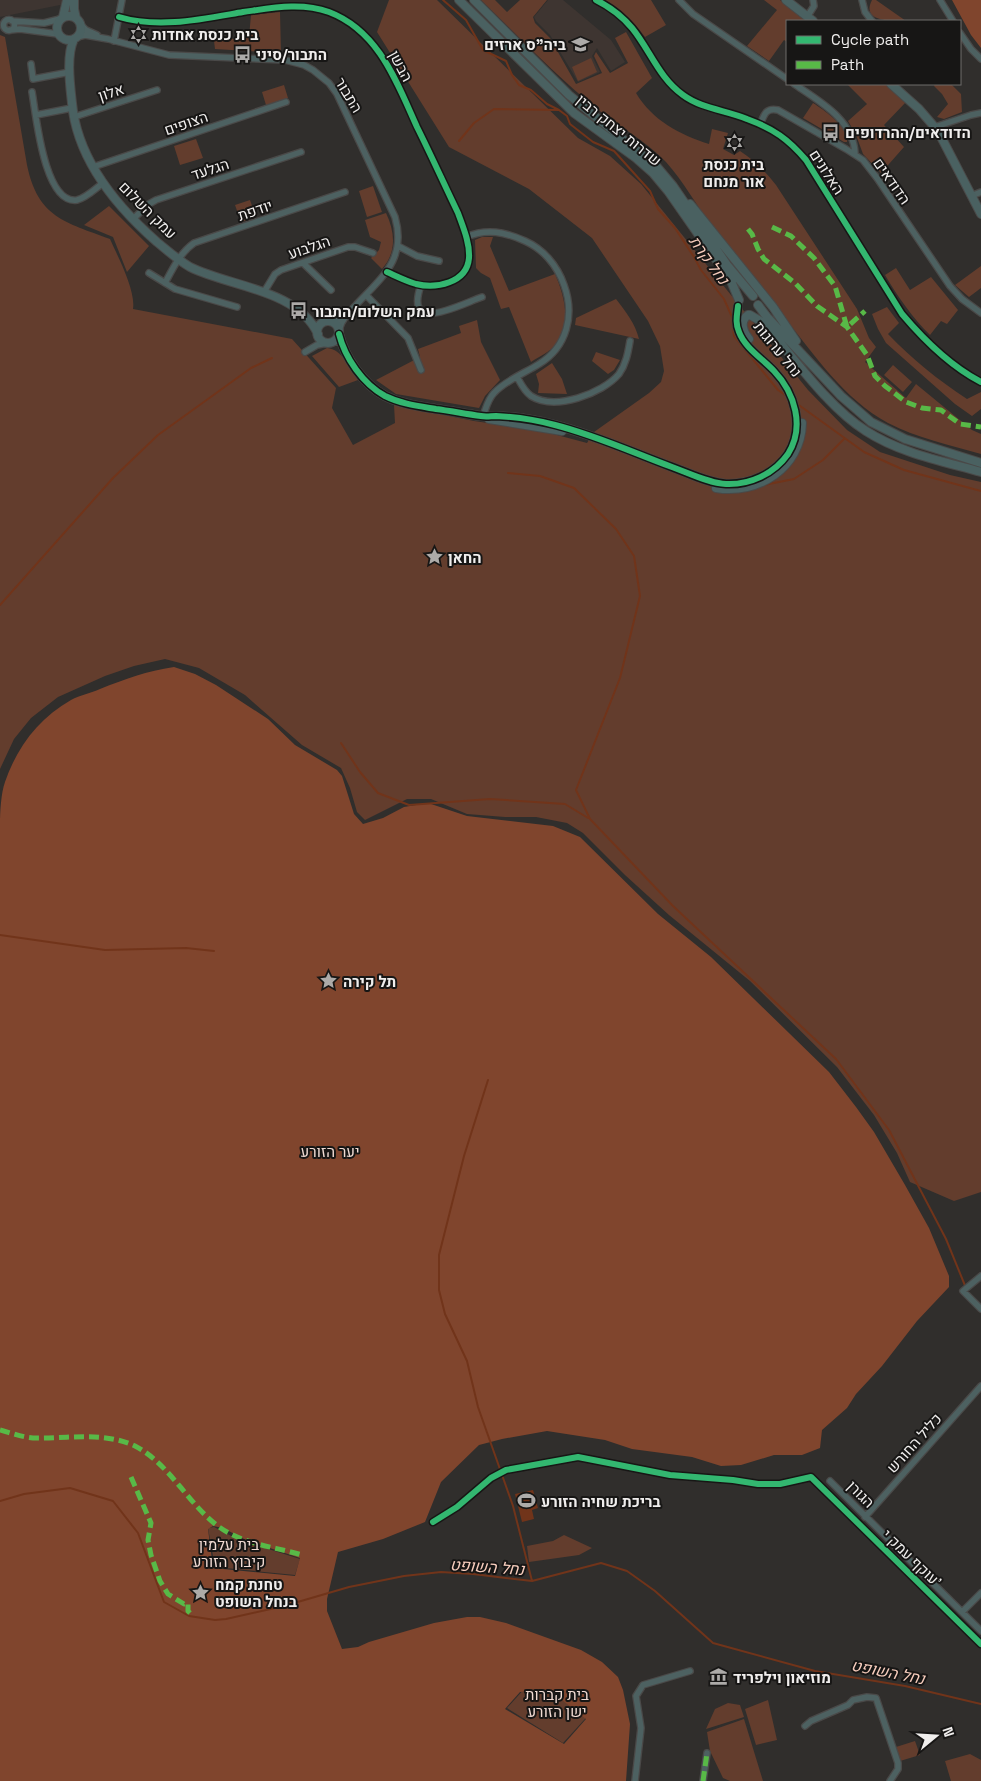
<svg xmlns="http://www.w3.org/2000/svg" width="981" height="1781" font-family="'Space Grotesk',Heebo,sans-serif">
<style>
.built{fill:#3e3531}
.green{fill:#633d2d}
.forest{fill:#80452d;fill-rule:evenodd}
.water{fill:#71341a}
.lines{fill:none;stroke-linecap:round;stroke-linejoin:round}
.stream{stroke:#71341a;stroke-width:2}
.street-casing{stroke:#4a4948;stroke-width:8}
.secondary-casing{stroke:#4a4948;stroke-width:10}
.street{stroke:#4d6161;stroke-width:5.5}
.secondary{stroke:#4a6161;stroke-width:8}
.quiet{stroke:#58b947;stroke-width:5;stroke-dasharray:10 5;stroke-linecap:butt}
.cycleway-casing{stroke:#171615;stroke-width:9}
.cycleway{stroke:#33b770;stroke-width:6}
.labels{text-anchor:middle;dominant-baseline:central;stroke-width:4;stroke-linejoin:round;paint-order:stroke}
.poi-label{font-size:15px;font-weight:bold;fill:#f0eeed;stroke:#171615;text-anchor:start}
.street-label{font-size:15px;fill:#f0eeed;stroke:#171615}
.park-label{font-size:15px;fill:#f1dbd3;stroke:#171615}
.water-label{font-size:16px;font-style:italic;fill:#f7cdbd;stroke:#171615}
</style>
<rect width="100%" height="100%" fill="#302e2c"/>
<path class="built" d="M0,0H66L65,4L0,17Z
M548,0H563L611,40L625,62L611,71L597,48L592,56L600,72L578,82L550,35L536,21L534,17Z"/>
<path class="green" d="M389,0H437L578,138L610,156L641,184L808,390L847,430L880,452L950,475L981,482V1192L954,1201L910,1182L897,1153L874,1115L837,1067L750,981L669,915L625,875L583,833L567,823L536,817H505L467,814L431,799H407L365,820L357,812L350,788L341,768L302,745L245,695L199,668L165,659L134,666L105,676L58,697L31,718L14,739L0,769V35L5,37L27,165C38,218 65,222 110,239C118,257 136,291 133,309L292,339L336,388L332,408L353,445L395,423L394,405L474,421L542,431L587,443L594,432L649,393L661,382L664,371L660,346L648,321L592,238L529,189L449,147L377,32Z
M481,0H495L507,12L520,0H547L533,17L535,23L550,38L576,84L602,73L594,56L596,52L610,73L628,63L615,38L626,32L652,78L636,93C652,120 680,135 709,144L712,129L728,133L723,149L734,155L740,151C755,161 765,171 776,185L857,309L869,338L876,347L865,362L906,398L916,384L972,430L981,434V454C950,445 917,438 888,423C844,399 815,356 785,318C760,288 735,258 712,226C696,205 684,182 666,162C646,141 620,127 597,109C556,76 519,37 481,0Z
M605,0H651L666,25L645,37C634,22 621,8 605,0Z
M764,0H780L807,21H787V42L784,40L769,61L747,46L777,10Z
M872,0H876L906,21C894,21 860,23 872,0Z
M280,12L281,53L215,49L214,41L249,37L251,15Z
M591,58L597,72L578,81L572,67Z
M847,84H885L906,102L884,125L904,147L881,173L863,154L856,135L848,121L867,104Z
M935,84H951L961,94L962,112L944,119L937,117L948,104L942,94L934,86Z
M284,85L288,98L266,105L262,92Z
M813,103C824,110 849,127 847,142H844L803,118Z
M196,139L203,158L180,165L174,146Z
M373,186L382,212L367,217L359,191Z
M250,200L256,217L241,222L235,205Z
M109,206L149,246L127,272L113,237L84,225Z
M386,213C395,232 397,252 382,269L371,258L379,250L381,242L370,237L365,220Z
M482,237H493L490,246L509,291L555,274C564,294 572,324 557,343C550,352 540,356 531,362L509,307L501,309L490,278L481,273L476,268L475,240Z
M981,266V288L969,297L955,285Z
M896,268L910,290L931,277L958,310L947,324L941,321L930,335C912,317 898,297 885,275Z
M616,299C626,312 635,323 639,339L575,325L576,318Z
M887,307L899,323L888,334C912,359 938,380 967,399L981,392V409L972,416L955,404L886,343L878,329L872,314Z
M477,320L481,342L500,380L485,396L479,408L396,394L376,380L420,357L418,349L461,333L459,326Z
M327,348C342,349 350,368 358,380L339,387L312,356Z
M596,352L620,360L614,370L608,374L592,361Z
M552,363L562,379L567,394L538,393L539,384L536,374Z
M893,365L912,382L903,392L884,375Z
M214,1527L237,1539L300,1559L295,1575L215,1567L208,1528Z
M564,1535L592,1548L579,1555L529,1562L527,1546L553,1541Z
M544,1667L605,1697L563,1743L507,1708Z
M768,1700L777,1740L756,1745L745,1709Z
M728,1703L740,1705L744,1717L706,1729L715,1709Z
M744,1719L763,1781H730L723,1778L710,1751L707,1732Z
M915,1741L920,1755L900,1761L896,1747Z
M970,1754L981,1760V1781H951L945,1761Z"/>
<path class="forest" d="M952,0H981V48L971,35Z
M174,667L195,674L216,685L268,719L295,745L337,770L342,776L354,814L363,824L383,818L404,807L428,803L467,816L553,826L580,837L658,914L711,957L829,1072L856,1107L874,1132L905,1185L929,1228L949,1276V1287L917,1321L882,1366L856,1394L847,1408L822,1430L820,1448L802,1455H774L741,1465L721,1466L692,1457L632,1449L605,1440L547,1431L502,1439L479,1445L441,1482L425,1522L383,1539L338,1552L327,1599V1611L342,1649L358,1647L369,1642L434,1623L467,1617H480L506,1623L581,1650L602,1662L618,1677L623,1690L630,1724L626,1781H0V824C0,812 1,793 5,782C17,747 39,718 71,700C80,695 91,693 100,689C125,679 147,671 174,667ZM213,1526L223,1528L246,1540L300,1558L295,1576L213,1568L208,1529ZM532,1691L552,1692L586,1719L564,1744L505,1709L520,1692Z"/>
<path class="water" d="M533,1490L538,1508L532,1510L534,1519L522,1522L515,1494Z"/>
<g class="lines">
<path class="stream" d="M443,0L466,20L483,50L506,61L512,75L519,85L531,90L547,104L559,110L567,116L570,124L593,142L614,151L650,191L658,209L675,228L694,257L701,270L724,299L732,317L734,336L778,390L788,397
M459,141L474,123L494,109L559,110
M796,403L864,452L904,470L981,491
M508,473L540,476L574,488L616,529L634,556L640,596L620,678L576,790L590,819L673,906L836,1059L889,1130L946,1239L966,1288
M764,485L794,479L823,460L844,439
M0,605L113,478L158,435L251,368L272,358
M341,743L360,772L378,793L409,805L490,799L565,804L588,818
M0,935L105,950L186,948L214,951
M488,1080L464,1156L439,1255V1290L445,1314L467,1361L478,1407L513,1506L532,1581
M0,1501L24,1494L70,1488L113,1501L138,1533L164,1602L189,1616L215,1620L226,1619L284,1606L349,1587L404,1576L441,1572L473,1574L532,1581L601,1563L627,1571L655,1591L713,1643L815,1671L905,1686L981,1704"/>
<defs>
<path id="street" d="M596,0C610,7 622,16 632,28C650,50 659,78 683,95C702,109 726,110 747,119C774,129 788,139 806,160L902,314C924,340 950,366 981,382
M679,0L693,14L787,79
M862,0L865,12L872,21
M940,0L953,21
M119,17C159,29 203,19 243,12C272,8 301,2 329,12C379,31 397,83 417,127C431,155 444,184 458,213C463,227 470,243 469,258C467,283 436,289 416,284C406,281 396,276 387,272
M807,17L814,6L813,0
M3.5 25a5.5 5.5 0 1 1 11 0a5.5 5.5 0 1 1-11 0Z
M12,21L44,23L60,19
M81,25L86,30L97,35
M10,30L20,29L58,34
M960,33L971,49L981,59
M77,37L85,35L108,39L169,55L285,60L304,65L313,70L329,83L337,94L395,217C407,259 382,277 356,305C348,313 342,319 339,330
M114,41L122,0
M31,64L33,79L70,72
M794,84C819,101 854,120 855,154
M32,92C36,114 44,205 77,200C86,198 95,189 103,183
M36,115L72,108
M74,117L157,90
M760,125C764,115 766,107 778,110L846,149L863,160L877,178L950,286L962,299L981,313
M935,127L971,115L981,113
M93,167L286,102
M971,196L981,192
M133,219L149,204L156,200L301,152
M466,237C487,228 505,232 525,241C543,249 557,265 564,285C575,315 567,347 539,364C525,373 506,380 494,393C488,399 486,408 483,416
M398,246L417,256L439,261
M303,263L331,290
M149,273L175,289L237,307
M165,283C173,268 180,253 194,243L345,192
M421,285C403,336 461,304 482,297
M264,292L275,274L281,270L348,247H355L373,253
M366,295L408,338L421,370
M330,322L343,318
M305,352L317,345L327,343
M517,377C521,384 524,391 531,396C555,411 602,394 619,374C626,364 628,353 630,341
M981,1276L963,1291L981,1309
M830,1481L981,1631
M865,1517L981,1386
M433,1522L457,1507L491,1478L506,1470L578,1457L670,1475L733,1480L758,1484H780L811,1477L981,1644
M962,1612L981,1593
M805,1726L811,1721L848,1705L853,1700L867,1697L876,1698L898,1763V1769L890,1781
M635,1781L641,1728L636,1696L643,1685L690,1671
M703,1781L707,1753"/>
<path id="secondary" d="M74,0V9L76,18
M459,0L574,113L636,158L653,173L668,191L731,281L739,300
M474,0L569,95L657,167L673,186L727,265L753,296
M786,0L813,21
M57 28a12 12 0 1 1 24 0a12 12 0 1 1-24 0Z
M63,17L67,0
M74,39C66,55 70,85 72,103C77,159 116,206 157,242C168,251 178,260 190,267C230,287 297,289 318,334
M891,84L919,109L938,131L981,214
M690,204L773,307L796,341
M758,305L767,317L841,396L871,422L905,439L981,463
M748,315C739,321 743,332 749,339
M750,315L764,323C794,358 828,407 866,431C900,453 942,461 981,472
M317 332a11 11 0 1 1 22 0a11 11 0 1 1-22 0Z
M339,334C345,358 363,384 385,396C401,404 418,406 436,409C451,411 466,414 481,416C486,417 491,416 496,416C515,417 536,420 555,425C595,435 634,453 672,467C689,473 708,483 726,484C750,485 774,474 788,454C805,427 795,393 774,371C763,359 745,348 739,332C735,323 737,315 738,306
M489,419L562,431
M716,488C758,495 801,468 802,423"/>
</defs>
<use href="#street" class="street-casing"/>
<use href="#secondary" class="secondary-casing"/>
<use href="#street" class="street"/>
<use href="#secondary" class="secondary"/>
<path class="quiet" d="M772,227L791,236L814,258L835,286L847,327L865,311
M748,229L752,234L758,249L764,259L795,283L817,306L847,327L867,355L875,376L885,386L906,402L922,408L941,410L960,424L981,427
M0,1430C11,1433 22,1437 33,1438C67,1439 103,1431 135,1446C168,1463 186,1500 214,1523C239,1544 272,1546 302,1555
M131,1477L151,1523L148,1540L151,1555L160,1581L168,1594L184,1604L188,1603V1611L190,1613
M703,1781L707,1753"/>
<defs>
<path id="cycleway" d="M596,0C610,7 622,16 632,28C650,50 659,78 683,95C702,109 726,110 747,119C774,129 788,139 806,160L902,314C924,340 950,366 981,382
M119,17C159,29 203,19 243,12C272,8 301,2 329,12C379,31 397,83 417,127C431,155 444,184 458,213C463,227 470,243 469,258C467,283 436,289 416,284C406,281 396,276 387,272
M339,334C345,358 363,384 385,396C401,404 418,406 436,409C451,411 466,414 481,416C486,417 491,416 496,416C515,417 536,420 555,425C595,435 634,453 672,467C689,473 708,483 726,484C750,485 774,474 788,454C805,427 795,393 774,371C763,359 745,348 739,332C735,323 737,315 738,306
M433,1522L457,1507L491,1478L506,1470L578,1457L670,1475L733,1480L758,1484H780L811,1477L981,1644"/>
</defs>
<use href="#cycleway" class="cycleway-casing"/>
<use href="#cycleway" class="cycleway"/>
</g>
<defs>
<symbol id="synagogue-bare" viewBox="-9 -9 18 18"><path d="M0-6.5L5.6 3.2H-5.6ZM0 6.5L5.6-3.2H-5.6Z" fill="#adaba9" stroke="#171615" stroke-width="2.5" paint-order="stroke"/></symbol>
<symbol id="school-bare" viewBox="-9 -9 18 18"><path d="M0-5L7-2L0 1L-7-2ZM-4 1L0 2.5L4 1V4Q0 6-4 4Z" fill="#adaba9" stroke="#171615" stroke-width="2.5" paint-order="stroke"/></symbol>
<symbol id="bus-bare" viewBox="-9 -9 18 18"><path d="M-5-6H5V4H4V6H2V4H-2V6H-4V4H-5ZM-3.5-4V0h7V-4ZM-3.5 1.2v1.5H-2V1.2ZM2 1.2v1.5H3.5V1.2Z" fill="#adaba9" stroke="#171615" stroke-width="2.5" paint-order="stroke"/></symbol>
<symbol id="sight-bare" viewBox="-9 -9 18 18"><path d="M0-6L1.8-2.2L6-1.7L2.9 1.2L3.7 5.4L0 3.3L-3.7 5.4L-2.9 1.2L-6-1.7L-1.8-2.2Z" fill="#adaba9" stroke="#171615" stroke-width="2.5" paint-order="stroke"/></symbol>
<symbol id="stadium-bare" viewBox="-9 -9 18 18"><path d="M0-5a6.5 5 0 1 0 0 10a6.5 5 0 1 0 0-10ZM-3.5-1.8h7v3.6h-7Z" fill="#adaba9" stroke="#171615" stroke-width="2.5" paint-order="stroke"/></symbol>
<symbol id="museum-bare" viewBox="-9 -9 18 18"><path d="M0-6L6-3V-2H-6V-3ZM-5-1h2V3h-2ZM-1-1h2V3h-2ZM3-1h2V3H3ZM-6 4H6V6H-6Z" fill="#adaba9" stroke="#171615" stroke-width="2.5" paint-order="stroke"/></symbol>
</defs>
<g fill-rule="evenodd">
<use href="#synagogue-bare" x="126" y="22" width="25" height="25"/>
<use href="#school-bare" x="568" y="32" width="25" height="25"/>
<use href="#bus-bare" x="230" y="42" width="25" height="25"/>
<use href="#bus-bare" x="818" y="120" width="25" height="25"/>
<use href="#synagogue-bare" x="722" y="130" width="25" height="25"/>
<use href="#bus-bare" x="286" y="298" width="25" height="25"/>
<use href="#sight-bare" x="422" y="544" width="25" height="25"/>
<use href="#sight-bare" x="316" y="968" width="25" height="25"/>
<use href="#stadium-bare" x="514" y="1488" width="25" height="25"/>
<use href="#sight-bare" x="188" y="1580" width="25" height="25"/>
<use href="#museum-bare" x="706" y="1664" width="25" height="25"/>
</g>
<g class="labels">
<g class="poi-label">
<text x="152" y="34">בית כנסת אחדות</text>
<text x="566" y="44" text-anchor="end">ביה"ס ארזים</text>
<text x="256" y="54">התבור/סיני</text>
<text x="845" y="132">הדודאים/ההרדופים</text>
<text x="734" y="164" text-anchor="middle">בית כנסת<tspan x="734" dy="17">אור מנחם</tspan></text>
<text x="312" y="311">עמק השלום/התבור</text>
<text x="448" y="557">החאן</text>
<text x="343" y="981">תל קירה</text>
<text x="541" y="1501">בריכת שחיה הזורע</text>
<text x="215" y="1584">טחנת קמח<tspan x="215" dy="17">בנחל השופט</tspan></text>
<text x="733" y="1677">מוזיאון וילפריד</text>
</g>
<g class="street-label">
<text transform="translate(401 66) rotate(62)">הבשן</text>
<text transform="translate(111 92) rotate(-18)">אלון</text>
<text transform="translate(349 95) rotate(59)">התבור</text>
<text transform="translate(186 123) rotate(-19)">הצופים</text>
<text transform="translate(619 130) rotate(39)">שדרות יצחק רבין</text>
<text transform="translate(210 169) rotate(-18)">הגלעד</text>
<text transform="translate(827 172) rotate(57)">האלונים</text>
<text transform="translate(892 181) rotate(55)">הדודאים</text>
<text transform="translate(148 210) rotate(45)">עמק השלום</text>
<text transform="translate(255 210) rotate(-19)">יודפת</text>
<text transform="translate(309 247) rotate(-19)">הגלבוע</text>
<text transform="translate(778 349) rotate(51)">נחל ערוגות</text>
<text transform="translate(914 1443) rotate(-48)">כליל החורש</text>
<text transform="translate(861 1494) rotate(45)">הגורן</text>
<text transform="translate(912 1558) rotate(44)">עוקף עמק י’</text>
</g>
<g class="park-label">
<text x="330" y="1151">יער הזורע</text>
<text x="229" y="1544">בית עלמין<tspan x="229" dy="17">קיבוץ הזורע</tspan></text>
<text x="557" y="1694">בית קברות<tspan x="557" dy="17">ישן הזורע</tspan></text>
</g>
<g class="water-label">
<text transform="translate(709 260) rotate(54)">נחל קרת</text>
<text transform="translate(487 1567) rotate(4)">נחל השופט</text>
<text transform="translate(888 1672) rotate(11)">נחל השופט</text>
</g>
</g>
<rect x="786" y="20" width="175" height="65" fill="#171615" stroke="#6e6c6b"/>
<rect x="796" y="36" width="25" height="8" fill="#33b770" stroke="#6e6c6b"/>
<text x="831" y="45" font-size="15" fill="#f0eeed">Cycle path</text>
<rect x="796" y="61" width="25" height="8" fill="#58b947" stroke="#6e6c6b"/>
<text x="831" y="70" font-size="15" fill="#f0eeed">Path</text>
<g transform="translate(936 1736) rotate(72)" stroke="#171615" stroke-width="4" paint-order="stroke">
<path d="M0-4L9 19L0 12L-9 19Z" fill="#f0eeed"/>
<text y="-8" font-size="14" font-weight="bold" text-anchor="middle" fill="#f0eeed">N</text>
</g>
</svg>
